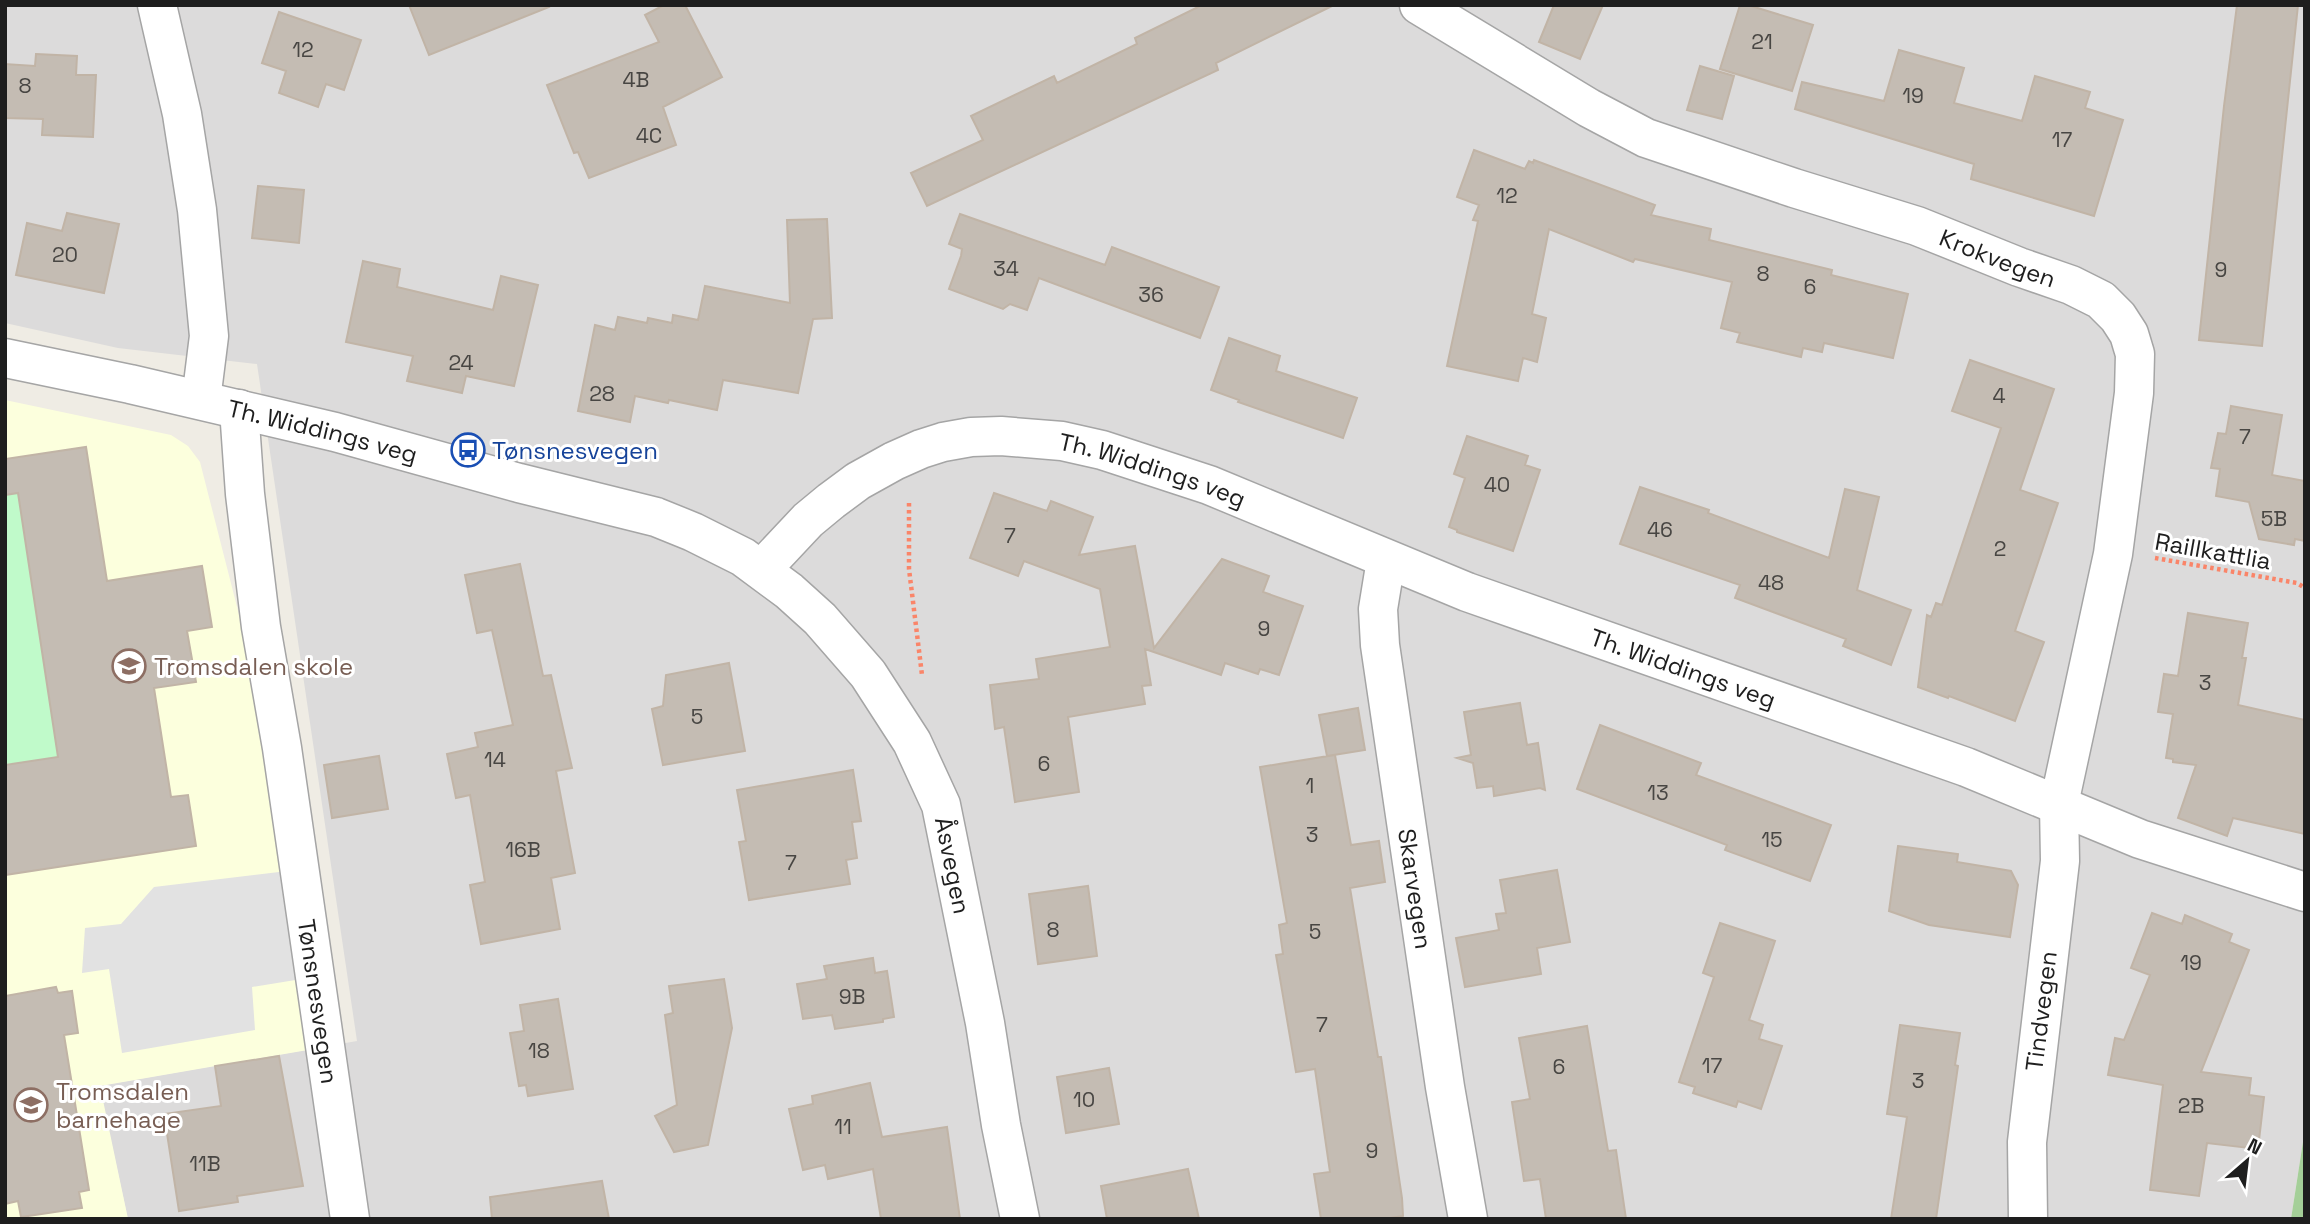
<svg xmlns="http://www.w3.org/2000/svg" width="2310" height="1224" font-family="'Space Grotesk',sans-serif">
<style>
.residential{fill:#dcdbdb}
.education{fill:#fcffdd}
.forest{fill:#a4cf98}
.park{fill:#c0faca}
.parking{fill:#e2e2e2}
.building{fill:#c4bcb3;stroke:#c1b4a6;stroke-width:2}
.lines{fill:none;stroke-linecap:round;stroke-linejoin:round}
.minor-casing{stroke:#a5a5a5;stroke-width:41}
.path{stroke:#fa8569;stroke-width:4.5;stroke-dasharray:3.5 3.5;stroke-linecap:butt}
.minor{stroke:#fff;stroke-width:38}
.labels{text-anchor:middle;dominant-baseline:central;stroke-width:6;stroke-linejoin:round;paint-order:stroke}
.number-label{font-size:21px;fill:#484643}
.street-label{font-size:24px;fill:#1e1e1e;stroke:#fff}
.transit-label{font-size:24px;fill:#164399;stroke:#fff;text-anchor:start}
.education-label{font-size:24px;fill:#785e54;stroke:#fff;text-anchor:start}
</style>
<rect width="100%" height="100%" fill="#efece4"/>
<path class="residential" d="M5,5H2305V1129L2291,1219H128L99,1086L357,1041L257,364L118,348L5,323Z"/>
<path class="education" d="M5,400L171,435L188,446L200,462L304,869L331,1046L100,1086L128,1219H5Z"/>
<path class="forest" d="M2305,1129V1219H2291Z"/>
<path class="park" d="M18,493L58,757L5,765V495Z"/>
<path class="parking" d="M304,869L320,976L252,987L255,1030L122,1053L109,969L82,973L85,928L121,924L154,887Z"/>
<path class="building" d="M409,5H548L549,7L429,55Z
M664,5H685L722,77L663,107L676,145L589,178L578,152L574,153L547,85L659,42L645,15Z
M1202,5H1334L1216,63L1218,70L927,206L911,173L983,140L971,116L1054,76L1057,83L1137,44L1135,38Z
M1554,5H1603L1580,59L1539,42Z
M1740,5H1748L1813,25L1792,91L1720,69Z
M2237,5H2298L2262,346L2199,340L2224,106Z
M279,12L361,40L344,90L326,84L318,107L279,93L286,71L262,63Z
M1899,50L1964,68L1954,103L2022,121L2035,76L2090,92L2085,108L2123,120L2094,216L1971,179L1974,164L1795,109L1802,82L1884,101Z
M36,54L77,56L76,75H96L93,137L42,135L43,119L5,118V64L35,66Z
M1700,66L1734,76L1722,119L1687,110Z
M1474,150L1525,169L1529,161L1533,163L1534,160L1655,205L1651,215L1711,229L1709,240L1832,270L1831,275L1908,294L1893,358L1824,343L1822,352L1803,348L1801,357L1737,342L1740,333L1721,328L1732,282L1635,259L1633,262L1549,229L1532,314L1546,318L1537,362L1523,358L1518,381L1447,366L1478,221L1473,220L1479,205L1457,197Z
M258,186L304,190L299,243L252,238Z
M67,213L119,224L104,293L16,275L27,223L62,231Z
M960,214L1105,265L1112,247L1219,287L1200,338L1039,278L1027,310L1010,304L1003,309L949,289L961,256L962,249L949,244Z
M827,219L832,318L813,319L798,393L723,380L717,410L669,400L668,403L635,396L630,422L578,411L595,325L615,330L618,317L647,323L648,318L672,323L673,315L698,320L705,286L790,303L787,220Z
M363,261L400,269L397,287L493,310L501,276L538,285L514,386L466,376L462,393L407,381L413,356L346,342Z
M1229,338L1280,356L1276,371L1357,398L1343,438L1238,402L1239,400L1211,390Z
M1970,360L2054,389L2020,490L2058,503L2015,631L2044,642L2015,721L1949,696L1948,698L1918,687L1927,615L1931,617L1936,603L1942,605L2001,428L1952,411Z
M2231,406L2282,415L2272,475L2305,481V541L2295,539L2294,545L2259,539L2249,502L2216,496L2220,469L2211,468L2218,433L2226,434Z
M1467,436L1528,456L1525,465L1540,470L1513,551L1457,532V530L1449,527L1465,478L1454,474Z
M86,447L107,581L202,566L212,627L187,631L196,682L154,688L171,797L188,795L196,846L5,875V765L58,757L18,493L5,495V459Z
M1640,487L1709,510L1708,513L1829,558L1845,489L1879,497L1857,590L1911,610L1891,665L1843,646L1846,639L1735,598L1740,585L1620,544Z
M994,493L1047,511L1051,501L1093,517L1079,555L1135,546L1154,648L1222,559L1269,576L1263,592L1303,606L1279,675L1260,669L1258,674L1225,663L1221,675L1145,649L1151,685L1142,686L1145,704L1068,717L1079,792L1015,802L1004,727L995,729L990,685L1039,679L1036,659L1110,647L1100,589L1024,561L1018,576L970,558Z
M520,564L543,676L551,675L572,768L556,771L575,873L551,878L560,929L481,944L470,885L485,882L470,795L456,798L447,754L478,747L475,733L513,725L492,630L477,633L465,575Z
M2188,613L2248,623L2242,658H2246L2238,705L2305,720V834L2233,818L2227,836L2178,818L2196,765L2173,762V759L2166,758L2173,714L2158,712L2164,674L2178,676Z
M729,663L745,751L663,765L652,709L663,706L666,675Z
M1520,703L1527,745L1538,743L1545,790L1540,788L1494,796L1493,786L1477,788L1473,763L1457,758L1471,755L1464,712Z
M1358,708L1365,750L1327,756L1319,715Z
M1600,725L1701,763L1696,775L1831,825L1810,881L1725,850L1727,845L1577,789Z
M1335,755L1351,845L1379,841L1385,882L1350,888L1378,1057H1381L1402,1198L1403,1216L1384,1219H1321L1314,1174L1330,1172L1315,1069L1296,1072L1276,955L1283,954L1279,925L1287,923L1260,767Z
M379,756L388,809L332,818L324,765Z
M853,770L861,821L852,822L857,858L846,860L850,884L749,900L739,842L746,841L737,790Z
M1898,846L1958,854L1957,862L2011,871L2018,885L2010,937L1929,925L1889,911Z
M1557,870L1570,942L1537,948L1541,974L1465,987L1456,938L1499,930L1496,914L1506,913L1500,880Z
M1088,886L1097,956L1038,964L1029,894Z
M2152,913L2182,924L2185,915L2232,934L2229,942L2249,950L2201,1072L2251,1078L2249,1095L2264,1097L2258,1149L2207,1143L2199,1196L2150,1190L2163,1085L2108,1075L2115,1038L2124,1040L2150,975L2131,968Z
M1720,923L1775,941L1749,1020L1763,1025L1759,1039L1782,1046L1761,1109L1738,1101L1736,1107L1693,1093L1695,1087L1679,1082L1714,977L1703,973Z
M873,958L875,973L887,971L894,1017L883,1019V1022L835,1029L832,1015L803,1019L797,984L827,979L824,966Z
M724,979L732,1028L708,1145L674,1152L655,1116L677,1105L665,1015L673,1013L669,986Z
M56,987L58,993L72,991L78,1033L64,1035L89,1190L79,1192L82,1208L21,1217L18,1201L5,1204V996Z
M558,999L573,1089L528,1096L526,1085L519,1086L510,1033L524,1031L520,1005Z
M1900,1025L1960,1033L1955,1065L1958,1066L1936,1219H1891L1907,1117L1887,1114Z
M1587,1026L1608,1151L1616,1150L1626,1219H1546L1540,1179L1524,1181L1512,1102L1530,1099L1519,1038Z
M279,1056L303,1186L237,1196L238,1202L179,1211L164,1114L221,1106L215,1066Z
M1109,1068L1119,1124L1066,1133L1057,1077Z
M870,1083L882,1137L947,1127L960,1219H881L873,1169L828,1179L825,1165L803,1170L789,1109L813,1104L812,1096Z
M1188,1169L1199,1219H1107L1101,1186Z
M602,1181L609,1219H492L490,1197Z"/>
<g class="lines">
<defs>
<g id="minor">
<path d="M157,5L182,114L197,210L209,336L201,400"/>
<path id="s1" d="M1419,5L1589,108L1646,138L1794,188L1917,226L2019,267L2071,285L2101,300L2118,317L2129,334L2135,354L2134,393L2113,554L2059,804L2060,861L2027,1142L2028,1219"/>
<path id="s2" d="M5,358L130,384L335,432L519,483L656,517L693,532L743,557L789,591L820,619L868,674L912,742L941,805L985,1023L1001,1125L1020,1219"/>
<path id="s3" d="M239,409L245,494L261,627L282,748L350,1219"/>
<path id="s4" d="M1386,560L1378,609L1380,645L1445,1087L1468,1219"/>
<path id="s5" d="M762,569L808,520L831,501L858,481L894,461L921,449L943,442L971,437L1001,436L1062,441L1102,450L1209,485L1467,592L1966,767L2140,839L2305,892"/>
</g>
</defs>
<use href="#minor" class="minor-casing"/>
<path class="path" d="M909,503V569L922,675
M2155,558L2297,583L2305,588"/>
<use href="#minor" class="minor"/>
</g>
<defs>
<symbol id="bus-ring" viewBox="-11 -11 22 22"><circle r="9.5" fill="#fff" stroke="#1a4fb4" stroke-width="1.5"/><path d="M-5-6H5V4H4V6H2V4H-2V6H-4V4H-5ZM-3.5-4V0h7V-4ZM-3.5 1.2v1.5H-2V1.2ZM2 1.2v1.5H3.5V1.2Z" fill="#1a4fb4"/></symbol>
<symbol id="school-ring" viewBox="-11 -11 22 22"><circle r="9.5" fill="#fff" stroke="#8d6e63" stroke-width="1.5"/><path d="M0-5L7-2L0 1L-7-2ZM-4 1L0 2.5L4 1V4Q0 6-4 4Z" fill="#8d6e63"/></symbol>
</defs>
<g fill-rule="evenodd">
<use href="#bus-ring" x="449" y="431" width="38" height="38"/>
<use href="#school-ring" x="110" y="647" width="38" height="38"/>
<use href="#school-ring" x="12" y="1086" width="38" height="38"/>
</g>
<g class="labels">
<g class="number-label">
<text x="1762" y="41">21</text>
<text x="303" y="49">12</text>
<text x="636" y="79">4B</text>
<text x="25" y="85">8</text>
<text x="1913" y="95">19</text>
<text x="649" y="135">4C</text>
<text x="2062" y="139">17</text>
<text x="1507" y="195">12</text>
<text x="65" y="254">20</text>
<text x="1006" y="268">34</text>
<text x="2221" y="269">9</text>
<text x="1763" y="273">8</text>
<text x="1810" y="286">6</text>
<text x="1151" y="294">36</text>
<text x="461" y="362">24</text>
<text x="602" y="393">28</text>
<text x="1999" y="395">4</text>
<text x="2245" y="436">7</text>
<text x="1497" y="484">40</text>
<text x="2274" y="518">5B</text>
<text x="1660" y="529">46</text>
<text x="1010" y="535">7</text>
<text x="2000" y="548">2</text>
<text x="1771" y="582">48</text>
<text x="1264" y="628">9</text>
<text x="2205" y="682">3</text>
<text x="697" y="716">5</text>
<text x="495" y="759">14</text>
<text x="1044" y="763">6</text>
<text x="1310" y="785">1</text>
<text x="1658" y="792">13</text>
<text x="1312" y="834">3</text>
<text x="1772" y="839">15</text>
<text x="523" y="849">16B</text>
<text x="791" y="862">7</text>
<text x="1053" y="929">8</text>
<text x="1315" y="931">5</text>
<text x="2191" y="962">19</text>
<text x="852" y="996">9B</text>
<text x="1322" y="1024">7</text>
<text x="539" y="1050">18</text>
<text x="1712" y="1065">17</text>
<text x="1559" y="1066">6</text>
<text x="1918" y="1080">3</text>
<text x="1084" y="1099">10</text>
<text x="2191" y="1105">2B</text>
<text x="843" y="1126">11</text>
<text x="1372" y="1150">9</text>
<text x="205" y="1163">11B</text>
</g>
<g class="street-label">
<text stroke="none"><textPath href="#s1" startOffset="635">Krokvegen</textPath></text>
<text stroke="none"><textPath href="#s2" startOffset="326">Th. Widdings veg</textPath></text>
<text stroke="none"><textPath href="#s5" startOffset="439">Th. Widdings veg</textPath></text>
<text transform="translate(2213 551) rotate(10)">Raillkattlia</text>
<text stroke="none"><textPath href="#s5" startOffset="1006">Th. Widdings veg</textPath></text>
<text stroke="none"><textPath href="#s2" startOffset="1150">Åsvegen</textPath></text>
<text stroke="none"><textPath href="#s4" startOffset="332">Skarvegen</textPath></text>
<text stroke="none"><textPath href="#s3" startOffset="598">Tønsnesvegen</textPath></text>
<text transform="translate(2041 1011) rotate(-83)">Tindvegen</text>
</g>
<g class="transit-label">
<text x="492" y="450">Tønsnesvegen</text>
</g>
<g class="education-label">
<text x="154" y="666">Tromsdalen skole</text>
<text x="56" y="1091">Tromsdalen<tspan x="56" dy="28">barnehage</tspan></text>
</g>
</g>
<rect width="2310" height="1224" fill="none" stroke="#1e1e1e" stroke-width="14"/>
<g transform="translate(2247 1161) rotate(28)" stroke="#ffffff" stroke-width="5" paint-order="stroke">
<path d="M0-5L12 26L0 18L-12 26Z" fill="#1e1e1e"/>
<text y="-10" font-size="19" font-weight="bold" text-anchor="middle" fill="#1e1e1e">N</text>
</g>
</svg>
